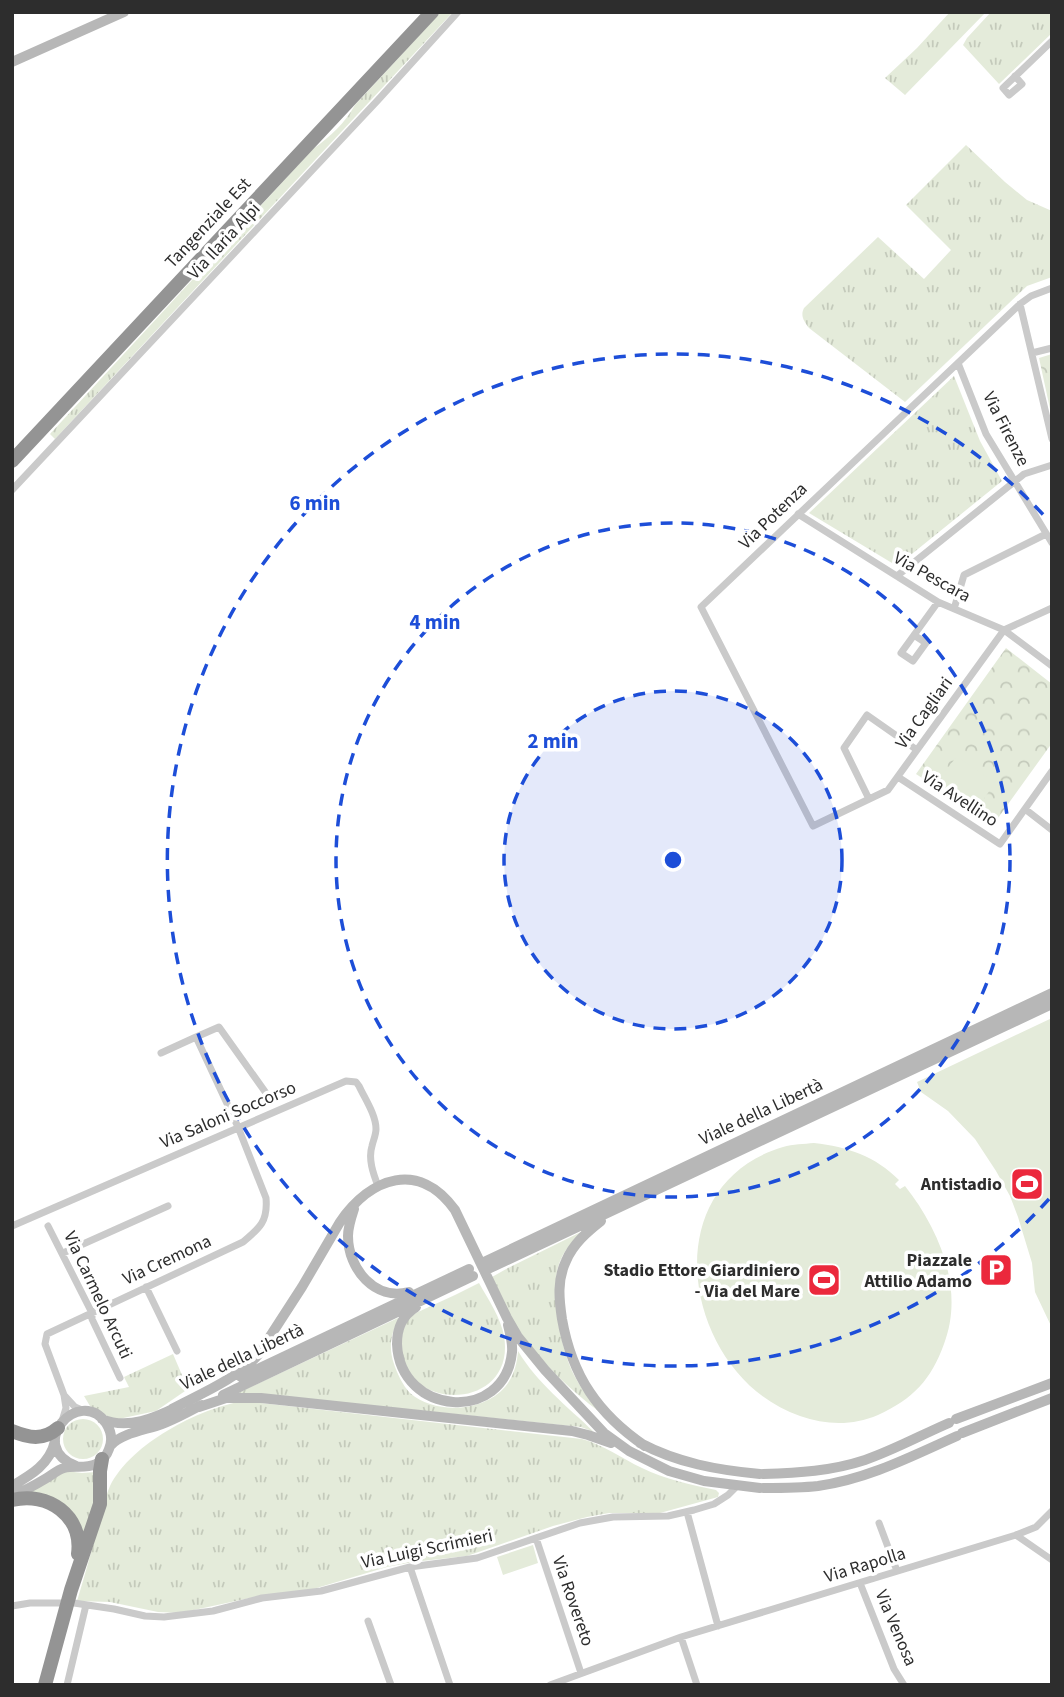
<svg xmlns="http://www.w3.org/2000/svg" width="1064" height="1697" font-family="'Source Sans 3',sans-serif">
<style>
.grass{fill:url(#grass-tufts)}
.park{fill:url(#park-crowns)}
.pitch{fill:#e4ebda}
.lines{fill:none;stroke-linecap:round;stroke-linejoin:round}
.street{stroke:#cacaca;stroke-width:7}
.secondary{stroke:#b7b7b7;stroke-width:10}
.highway{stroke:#949494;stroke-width:14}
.ring{fill:none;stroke:#1d4ed8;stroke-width:3.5;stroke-dasharray:12 9}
.labels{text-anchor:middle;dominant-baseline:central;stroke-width:7;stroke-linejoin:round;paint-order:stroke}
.street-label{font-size:18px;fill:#2d2d2d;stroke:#fff}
.poi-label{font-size:18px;font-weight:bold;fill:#2d2d2d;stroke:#fff;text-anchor:end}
.centre{fill:#1d4ed8;stroke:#fff;stroke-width:3.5}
.ring-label{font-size:21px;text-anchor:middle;font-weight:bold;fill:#1d4ed8;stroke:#fff;stroke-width:7;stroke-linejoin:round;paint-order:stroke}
</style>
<defs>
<pattern id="grass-tufts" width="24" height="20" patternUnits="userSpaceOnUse" patternTransform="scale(1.75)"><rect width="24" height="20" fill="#e4ebda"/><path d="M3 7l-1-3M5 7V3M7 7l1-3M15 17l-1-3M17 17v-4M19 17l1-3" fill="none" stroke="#c4cabb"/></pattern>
<pattern id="park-crowns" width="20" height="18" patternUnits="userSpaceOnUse" patternTransform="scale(1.75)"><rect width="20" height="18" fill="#e4ebda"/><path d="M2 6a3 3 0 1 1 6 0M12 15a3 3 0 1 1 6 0" fill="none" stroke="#c4cabb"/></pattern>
</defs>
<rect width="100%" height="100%" fill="#fff"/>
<path class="grass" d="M441,12H453L55,439L50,434L313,149C330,137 345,123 355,105Z
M950,12H986L905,95L885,78L917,48Z
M991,12H1052V33L999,84L963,45L967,38Z
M966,145L1005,182L1027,200L1052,211V277L1027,286L905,402L809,328C804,321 800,316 804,308L878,237L924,279L951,250L906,205Z
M954,376L980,441L1002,481L897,566L809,513Z
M585,1230C575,1239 566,1247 561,1259C548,1287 560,1343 572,1371C579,1386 590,1400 600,1412C571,1391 544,1365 523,1336C510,1319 502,1296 492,1277L508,1268Z
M479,1283C488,1299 501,1318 504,1336C517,1411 402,1415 401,1345C401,1336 404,1322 412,1316C416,1312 425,1309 431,1306C447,1299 463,1291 479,1283Z
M400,1317C391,1332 388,1347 394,1364C397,1373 403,1386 410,1393C435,1415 484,1412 505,1387C514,1376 517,1364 518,1351C537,1383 567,1406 594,1432L581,1427L415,1410L236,1394Z
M173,1354L188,1389L156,1411L114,1420L90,1406L84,1396L129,1387L124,1377Z
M243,1401L582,1439C604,1445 621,1458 642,1468C665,1479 691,1485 716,1490L719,1493L718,1497L660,1513H609L587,1517L553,1526L467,1556L413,1562L387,1567L310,1590L250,1598L180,1613L158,1612L110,1602L77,1601C85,1575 92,1549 99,1523C103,1511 105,1497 110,1486C132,1443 198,1409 243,1401Z
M63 1439a20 20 0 1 1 40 0a20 20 0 1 1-40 0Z
M66,1471L82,1473L96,1472V1492L84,1543L77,1523L24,1494Z"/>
<path class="park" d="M1052,354V418L1039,358Z
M1006,648L1052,684V743L993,825L916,774Z"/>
<path class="pitch" d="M957,756L995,783L983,800L944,773Z
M1052,1018V1328L1035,1292L1032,1263L1018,1217L1010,1196L996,1171L975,1139L948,1111L921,1092L917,1082Z
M814,1143C848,1147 875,1156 899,1180L895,1184L900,1189L905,1186C939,1229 965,1289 944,1344C931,1380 913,1399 878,1415C852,1426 826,1425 800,1416C685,1377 649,1187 783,1147C793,1144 804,1144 814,1143Z
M533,1545L538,1563L503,1575L497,1557Z"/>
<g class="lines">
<path class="street" d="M1015,76L1022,84L1009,95L1003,88L1052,41
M1052,288L1031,296L1020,304L701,607L813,826L888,790L1004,630L1052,608
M1020,304L1052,439
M1032,353L1052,348
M958,363L986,434L1052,543
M12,490L378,100L458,12
M798,514L938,602L1004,630L1052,666
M897,576L1024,474L1052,465
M954,609L964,575L1046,534
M914,635L926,643L913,661L901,653L938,602
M898,777L1000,844L1052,771
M869,799L844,748L867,715L917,750
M1025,809L1052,830
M161,1053L196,1037
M271,1100L284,1094
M12,1226L346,1081L356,1082L359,1086C365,1099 376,1115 376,1129C376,1135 373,1141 372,1146C368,1159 373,1173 378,1186
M48,1226L92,1313V1319L120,1378
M63,1253L168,1206
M146,1287L177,1351
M64,1395L45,1344L47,1334L243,1242C260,1228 268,1221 266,1198L238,1127L196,1037L219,1027L271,1100L233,1116
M62,1421L66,1408L64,1395L75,1407L84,1411
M687,1512L718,1626
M879,1523L897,1571
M1016,1535L1052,1560
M536,1538L581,1673
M410,1567L450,1685
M860,1583L894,1669L904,1685
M74,1603L114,1609L145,1616L164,1617L213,1611L262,1598L321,1591L410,1567L477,1558L580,1523L613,1517L668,1516L694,1510L714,1504L728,1495L737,1486
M12,1606L30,1603H62
M368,1621L391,1685
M681,1637L697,1685
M67,1685L86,1605
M550,1685L681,1637L1016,1535L1036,1527L1052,1511"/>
<path class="secondary" d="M12,62L124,12
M354,1209C351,1218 348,1227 348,1236C348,1269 375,1301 409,1292
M601,1221C587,1232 573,1244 566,1261C557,1280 559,1299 562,1319C572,1376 598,1414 645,1446
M484,1262L1052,993
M488,1269L1052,1004
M416,1307C402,1316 397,1328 397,1344C400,1416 505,1424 512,1352C513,1343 510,1334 508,1325
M241,1377L469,1269
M223,1395L473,1276
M199,1407L226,1398H261L572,1431L588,1435L611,1443
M172,1409C200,1394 237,1379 258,1355L302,1287L340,1222C371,1177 419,1160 455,1210L507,1318L518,1337L545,1370L604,1433L629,1451L669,1471L704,1481L760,1488
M102,1419C128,1430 155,1418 179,1406
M956,1419L1052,1383
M962,1433L1052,1398
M640,1443C678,1463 717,1470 760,1474
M111,1445C122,1433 146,1430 162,1424C176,1419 189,1411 202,1405
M763,1474C798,1473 832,1471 865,1460C894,1450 921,1435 949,1423
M12,1486C31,1475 50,1464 55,1441
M763,1488C782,1488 800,1488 818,1486C868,1479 912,1456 957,1436
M12,1496C24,1491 35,1485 45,1479C52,1475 57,1470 64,1468C74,1465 85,1469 96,1464C102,1461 107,1455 109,1449C113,1440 111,1431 106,1423C79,1385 25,1446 76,1466"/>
<path class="highway" d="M12,461L432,12
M12,1431C29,1438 43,1441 58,1428
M12,1500C48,1491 83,1516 78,1554
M45,1685L71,1590L100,1504V1471L102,1459"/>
</g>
<circle cx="673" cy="860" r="169" fill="#1d4ed8" fill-opacity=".12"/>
<g class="ring">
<circle cx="673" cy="860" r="169"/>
<circle cx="673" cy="860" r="337"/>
<path d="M1049 1199A506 506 0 1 1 1049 521"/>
</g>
<defs>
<symbol id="stadium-square" viewBox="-11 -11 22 22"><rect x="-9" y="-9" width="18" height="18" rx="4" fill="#eb283c" stroke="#fff"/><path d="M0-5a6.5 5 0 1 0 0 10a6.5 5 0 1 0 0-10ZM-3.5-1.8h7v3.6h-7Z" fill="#fff"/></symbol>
<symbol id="parking-square" viewBox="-11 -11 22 22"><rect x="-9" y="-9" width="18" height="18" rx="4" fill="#eb283c" stroke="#fff"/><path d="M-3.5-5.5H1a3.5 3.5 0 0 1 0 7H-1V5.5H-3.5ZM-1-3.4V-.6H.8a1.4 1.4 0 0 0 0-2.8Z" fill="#fff"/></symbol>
</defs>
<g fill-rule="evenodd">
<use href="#stadium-square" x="1008" y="1165" width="38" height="38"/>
<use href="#parking-square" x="977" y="1251" width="38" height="38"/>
<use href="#stadium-square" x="805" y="1261" width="38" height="38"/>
</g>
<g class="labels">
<g class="street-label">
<text transform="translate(208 223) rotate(-47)">Tangenziale Est</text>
<text transform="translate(224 241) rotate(-47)">Via Ilaria Alpi</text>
<text transform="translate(1006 429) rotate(63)">Via Firenze</text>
<text transform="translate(773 516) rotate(-44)">Via Potenza</text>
<text transform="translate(932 577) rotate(29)">Via Pescara</text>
<text transform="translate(924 713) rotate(-54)">Via Cagliari</text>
<text transform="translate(960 799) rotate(33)">Via Avellino</text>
<text transform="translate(761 1112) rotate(-25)">Viale della Libertà</text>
<text transform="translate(228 1115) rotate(-23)">Via Saloni Soccorso</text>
<text transform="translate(167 1260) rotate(-25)">Via Cremona</text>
<text transform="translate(98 1295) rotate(65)">Via Carmelo Arcuti</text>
<text transform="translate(242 1357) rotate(-25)">Viale della Libertà</text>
<text transform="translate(427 1549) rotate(-12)">Via Luigi Scrimieri</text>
<text transform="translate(865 1565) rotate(-17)">Via Rapolla</text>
<text transform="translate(573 1601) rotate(71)">Via Rovereto</text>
<text transform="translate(896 1628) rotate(67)">Via Venosa</text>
</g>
<g class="poi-label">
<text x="1002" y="1184">Antistadio</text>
<text x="972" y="1260">Piazzale<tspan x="972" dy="21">Attilio Adamo</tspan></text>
<text x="800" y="1270">Stadio Ettore Giardiniero<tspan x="800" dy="21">- Via del Mare</tspan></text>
</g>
</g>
<circle cx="673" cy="860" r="10" class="centre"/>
<g class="ring-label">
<text x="315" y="510">6 min</text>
<text x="435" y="629">4 min</text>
<text x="553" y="748">2 min</text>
</g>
<rect width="1064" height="1697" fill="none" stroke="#2d2d2d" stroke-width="28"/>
</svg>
